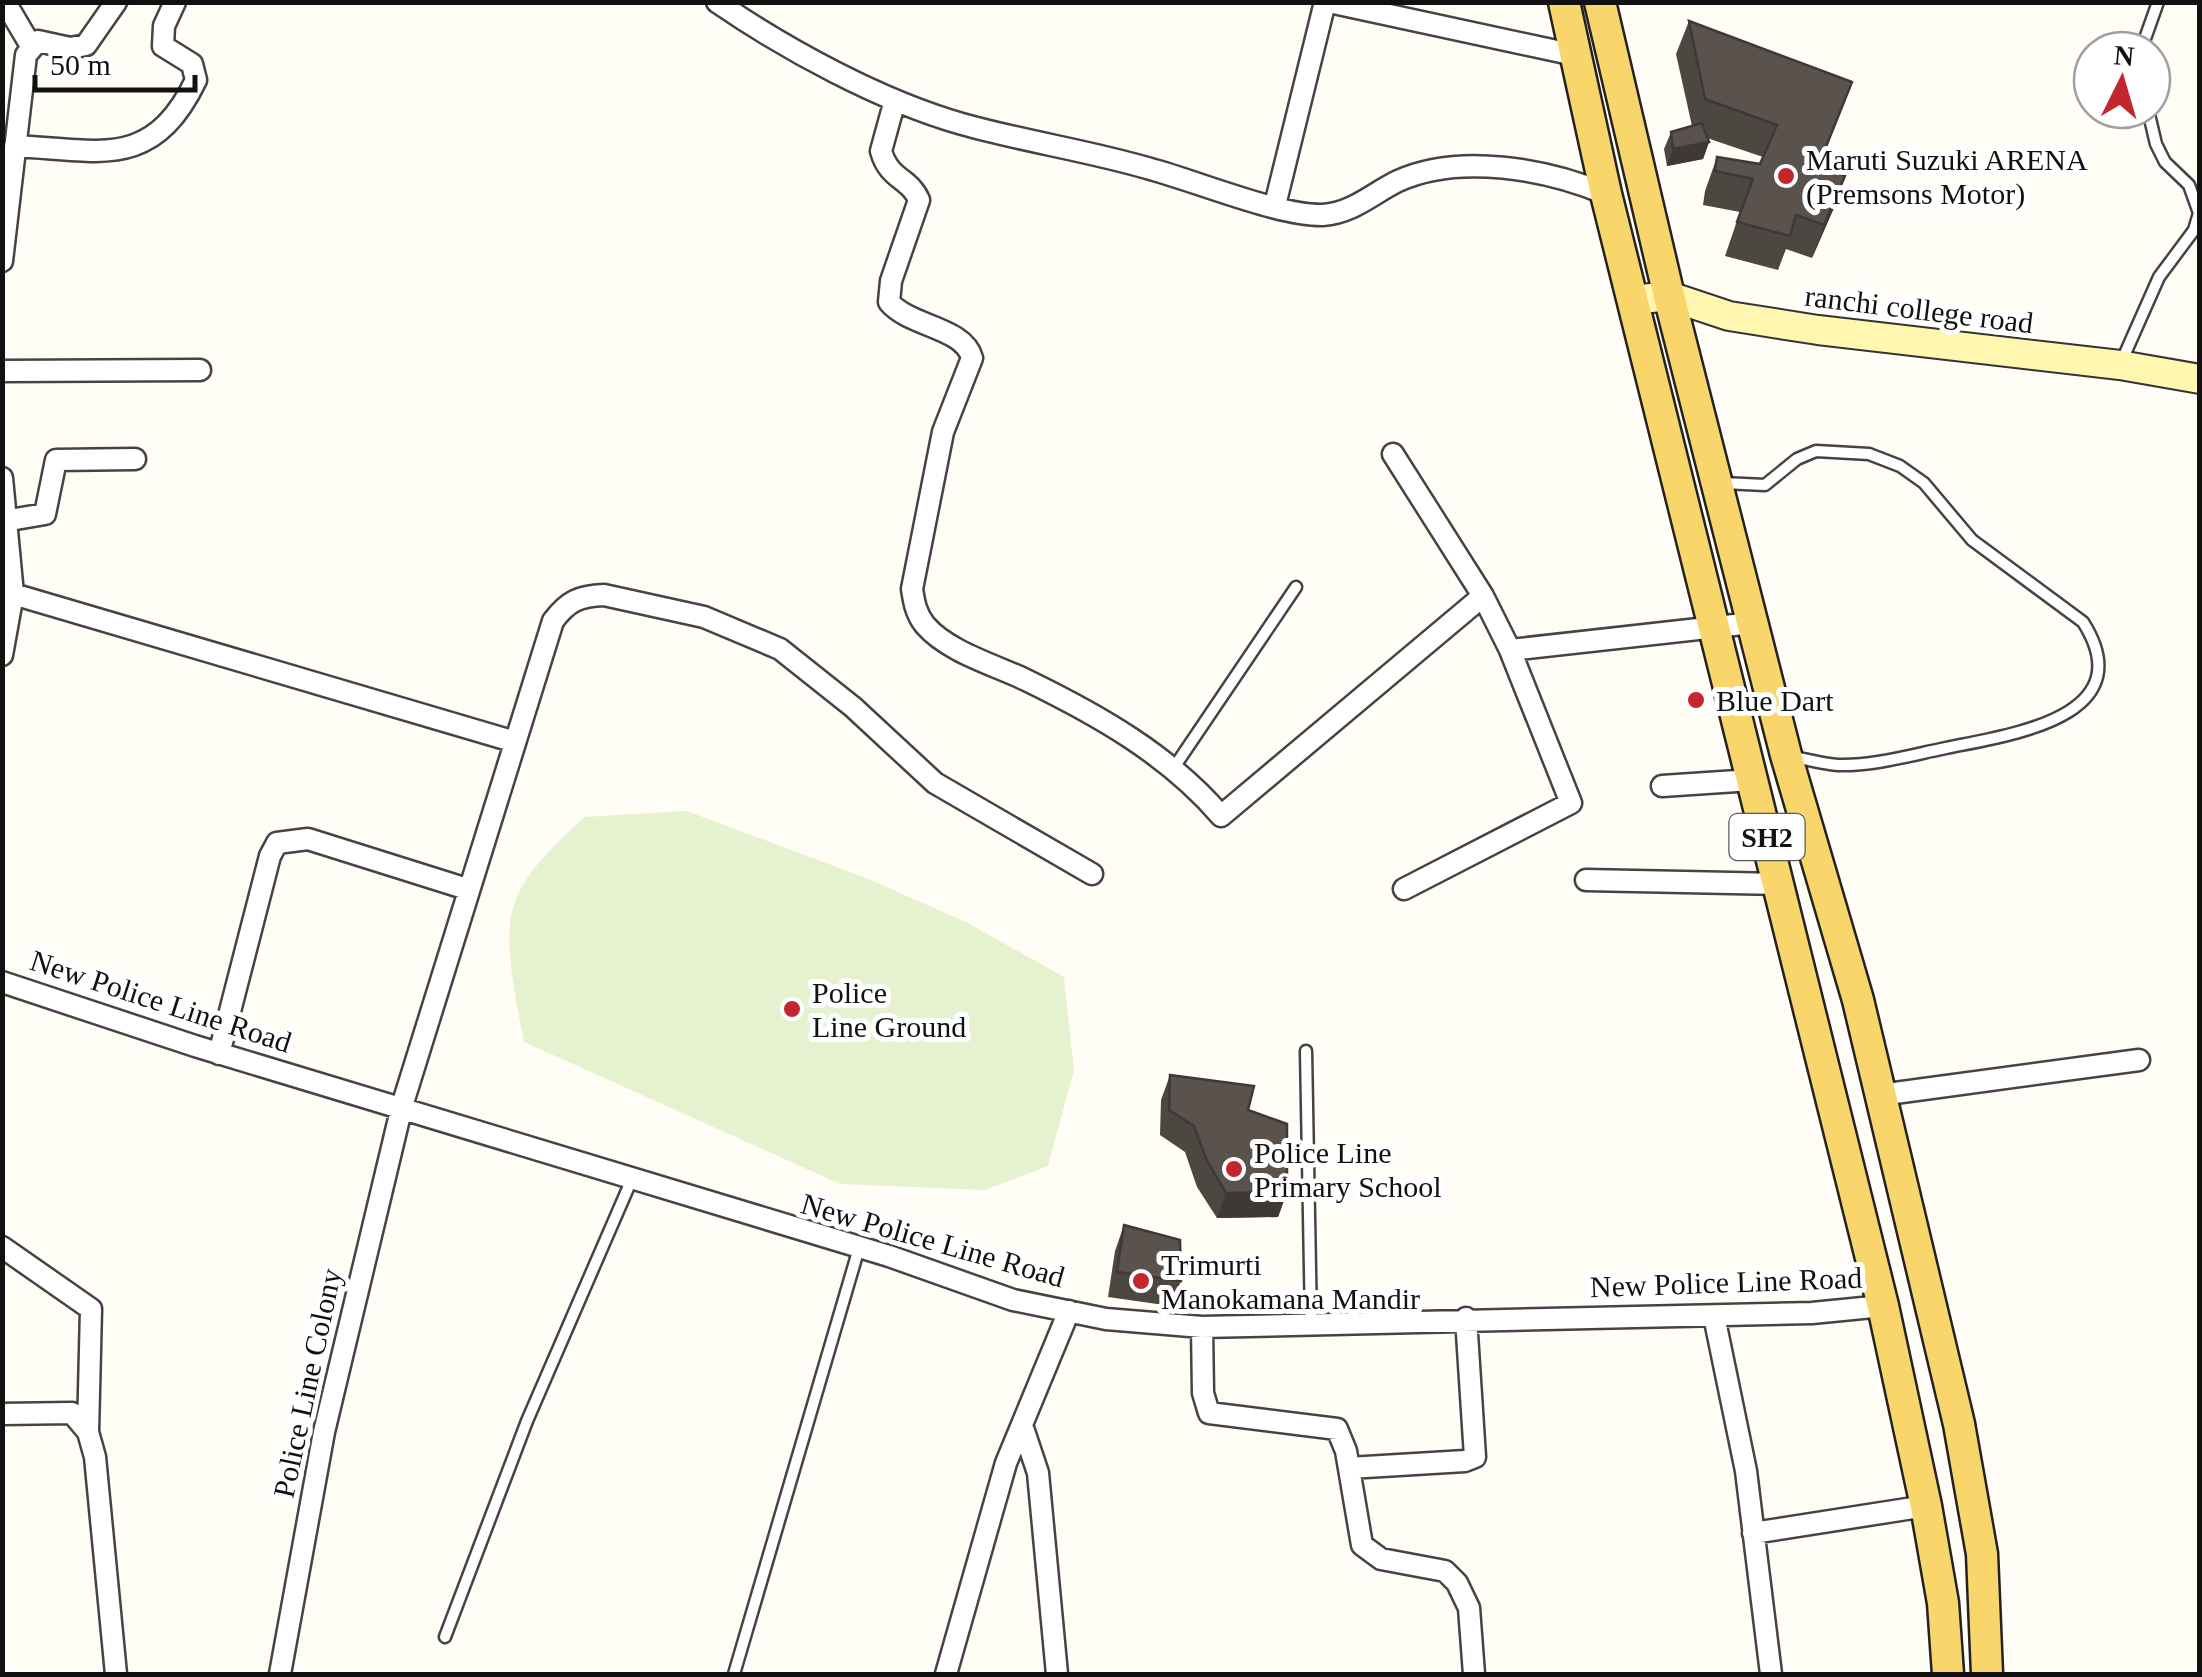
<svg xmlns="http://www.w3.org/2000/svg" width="2202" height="1677" font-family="'Times New Roman',serif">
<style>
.pitch{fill:#e6f2cf}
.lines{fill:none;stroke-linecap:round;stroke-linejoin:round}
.lane-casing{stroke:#444;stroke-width:15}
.street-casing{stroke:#444;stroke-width:25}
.secondary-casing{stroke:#333;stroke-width:32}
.primary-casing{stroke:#222;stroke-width:35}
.lane{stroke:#fff;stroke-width:10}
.street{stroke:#fff;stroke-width:20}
.secondary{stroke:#fff6b0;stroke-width:28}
.primary{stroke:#f9d66b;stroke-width:30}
.wall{fill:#4d4742}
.shaded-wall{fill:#3f3936}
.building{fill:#5a524d;stroke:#3f3936;stroke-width:2.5}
.poi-dot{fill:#c4262e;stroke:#fff;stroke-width:4}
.labels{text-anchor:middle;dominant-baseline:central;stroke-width:10;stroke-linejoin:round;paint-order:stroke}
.shield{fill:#fff;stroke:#585858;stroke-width:2.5}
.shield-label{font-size:28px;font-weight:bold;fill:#111}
.poi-label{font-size:30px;fill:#111;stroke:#fff;text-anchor:start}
.street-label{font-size:30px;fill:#111;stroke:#fff}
</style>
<rect width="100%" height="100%" fill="#fffdf5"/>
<path class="pitch" d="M687,811L866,878L968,923L1064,977L1074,1070L1048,1166L985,1190L840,1184L524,1042C517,1005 501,937 515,902C527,869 559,841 584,817Z"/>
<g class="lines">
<defs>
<path id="lane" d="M2141,50L2158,2
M2120,365L2159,277L2194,230L2199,213L2189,185L2165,162L2156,144L2148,110
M1723,483L1765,485L1797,459L1816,451L1869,454L1900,466L1924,483L1972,540L2083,622C2144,718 2008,735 1946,748C1911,755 1874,766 1838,765C1823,764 1807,759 1792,757
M1173,769L1296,587
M1306,1051L1311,1324
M445,1637L527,1421L632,1179
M734,1674L859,1248"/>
<path id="street" d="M5,2L31,46
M717,2C787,50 881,101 962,124C1026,142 1091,151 1154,170C1198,182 1280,216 1323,215C1353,213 1373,193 1398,181C1459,153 1547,169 1606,194
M1329,2L1575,55
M895,100L881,151C889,180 910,178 919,200L891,281L889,302C910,327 964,327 972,358L943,432L912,589C914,602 916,614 925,625C948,652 995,665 1026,680C1098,715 1169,755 1221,816L1483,596
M15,146C100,150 152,171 196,80L192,64L163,46L164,26L175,2
M1275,205L1325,2
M2,261L26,55L38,41L70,48L86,45L116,2
M2,371L200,370
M1393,454L1483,596L1510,650L1571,803L1404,889
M2,478L13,594L2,655
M2,526L10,520L45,514L56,460L135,459
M13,594L512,741
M1510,650L1752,623
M1662,786L1752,780
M1586,880L1780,884
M2,982L195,1046L889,1256L1013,1300L1106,1319L1202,1327L1812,1313L1883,1306
M219,1054L270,856L277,843L308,839L467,889
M1880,1095L2139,1060
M2,1247L91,1309L88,1432
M1714,1316L1746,1471L1771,1674
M1202,1327L1203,1393L1209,1413L1337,1429L1346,1451L1362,1545L1381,1559L1445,1571L1457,1583L1469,1608L1474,1674
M2,1414L72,1413L88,1432L95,1457L116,1674
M1022,1425L1038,1473L1057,1674
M1349,1468L1465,1461L1475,1457L1466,1318
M1753,1533L1926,1506
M280,1674L324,1432L402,1106L553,621C568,601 579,596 604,595L704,617L780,649L853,707L935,783L1092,874
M946,1674L1006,1463L1069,1311"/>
<path id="secondary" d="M1633,300L1669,296L1729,316L1818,330L2120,365L2200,379"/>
<path id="primary" d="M1564,2L1606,194L1883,1306L1926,1506L1943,1603L1948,1674
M1600,2L1669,296L1786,755L1858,1000L1959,1424L1982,1554L1987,1674"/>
</defs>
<use href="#lane" class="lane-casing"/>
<use href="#street" class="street-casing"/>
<use href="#secondary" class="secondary-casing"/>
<use href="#primary" class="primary-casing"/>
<use href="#lane" class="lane"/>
<use href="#street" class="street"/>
<use href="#secondary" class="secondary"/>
<use href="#primary" class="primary"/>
</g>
<path class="wall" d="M1689,21L1852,82L1820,165L1845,176L1833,210L1812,258L1786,249L1778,270L1725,256L1740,212L1703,205L1705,191L1717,157L1760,164L1763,157L1707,138L1709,142L1703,159L1667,166L1664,149L1671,132L1692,126L1676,54Z
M1170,1075L1248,1110L1287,1192L1278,1217L1217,1218L1197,1187L1185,1152L1160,1135L1161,1100Z
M1124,1225L1181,1281L1171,1306L1108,1297L1115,1251Z"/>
<path class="shaded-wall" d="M1709,142L1703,159L1667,166L1673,149Z
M1845,176L1833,210L1812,258L1824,225Z
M1287,1192L1278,1217L1217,1218L1226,1193Z"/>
<path class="building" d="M1689,21L1852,82L1819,164L1845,176L1824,225L1796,215L1790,236L1737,222L1753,179L1715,171L1717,157L1760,164L1777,125L1705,99Z
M1702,123L1709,142L1673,149L1671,132Z
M1170,1075L1254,1086L1248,1110L1287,1124V1192L1226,1193L1207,1161L1194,1126L1169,1110Z
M1124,1225L1180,1240L1181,1281L1117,1272Z"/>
<g class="poi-dot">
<circle cx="1786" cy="176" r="10"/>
<circle cx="1696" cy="700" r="10"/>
<circle cx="792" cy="1009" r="10"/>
<circle cx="1234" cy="1169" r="10"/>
<circle cx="1141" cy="1281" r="10"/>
</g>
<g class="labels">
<rect class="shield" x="1729.5" y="814" width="75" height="46" rx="8"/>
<g class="shield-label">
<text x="1767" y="837">SH2</text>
</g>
<g class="poi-label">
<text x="1806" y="159">Maruti Suzuki ARENA<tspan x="1806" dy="34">(Premsons Motor)</tspan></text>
<text x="1716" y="700">Blue Dart</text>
<text x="812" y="992">Police<tspan x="812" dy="34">Line Ground</tspan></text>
<text x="1254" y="1152">Police Line<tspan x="1254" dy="34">Primary School</tspan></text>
<text x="1161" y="1264">Trimurti<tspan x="1161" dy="34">Manokamana Mandir</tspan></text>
</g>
<g class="street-label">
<text transform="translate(1919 309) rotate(7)">ranchi college road</text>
<text transform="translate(161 1001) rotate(18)">New Police Line Road</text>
<text transform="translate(933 1240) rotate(16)">New Police Line Road</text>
<text transform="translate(1726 1282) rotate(-2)">New Police Line Road</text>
<text transform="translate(307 1383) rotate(-78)">Police Line Colony</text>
</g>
</g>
<rect width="2202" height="1677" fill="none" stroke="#111111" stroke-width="10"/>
<g transform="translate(2122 80) rotate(5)"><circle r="48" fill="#ffffff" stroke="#a0a0a0" stroke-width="2.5"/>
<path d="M0-8L18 38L0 25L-18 38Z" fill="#c4262e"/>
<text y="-15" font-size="28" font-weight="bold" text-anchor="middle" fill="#111111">N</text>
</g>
<path d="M35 75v15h160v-15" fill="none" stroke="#111111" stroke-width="5"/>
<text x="50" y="75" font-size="30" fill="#111111" stroke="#ffffff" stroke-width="8" paint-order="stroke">50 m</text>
</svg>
